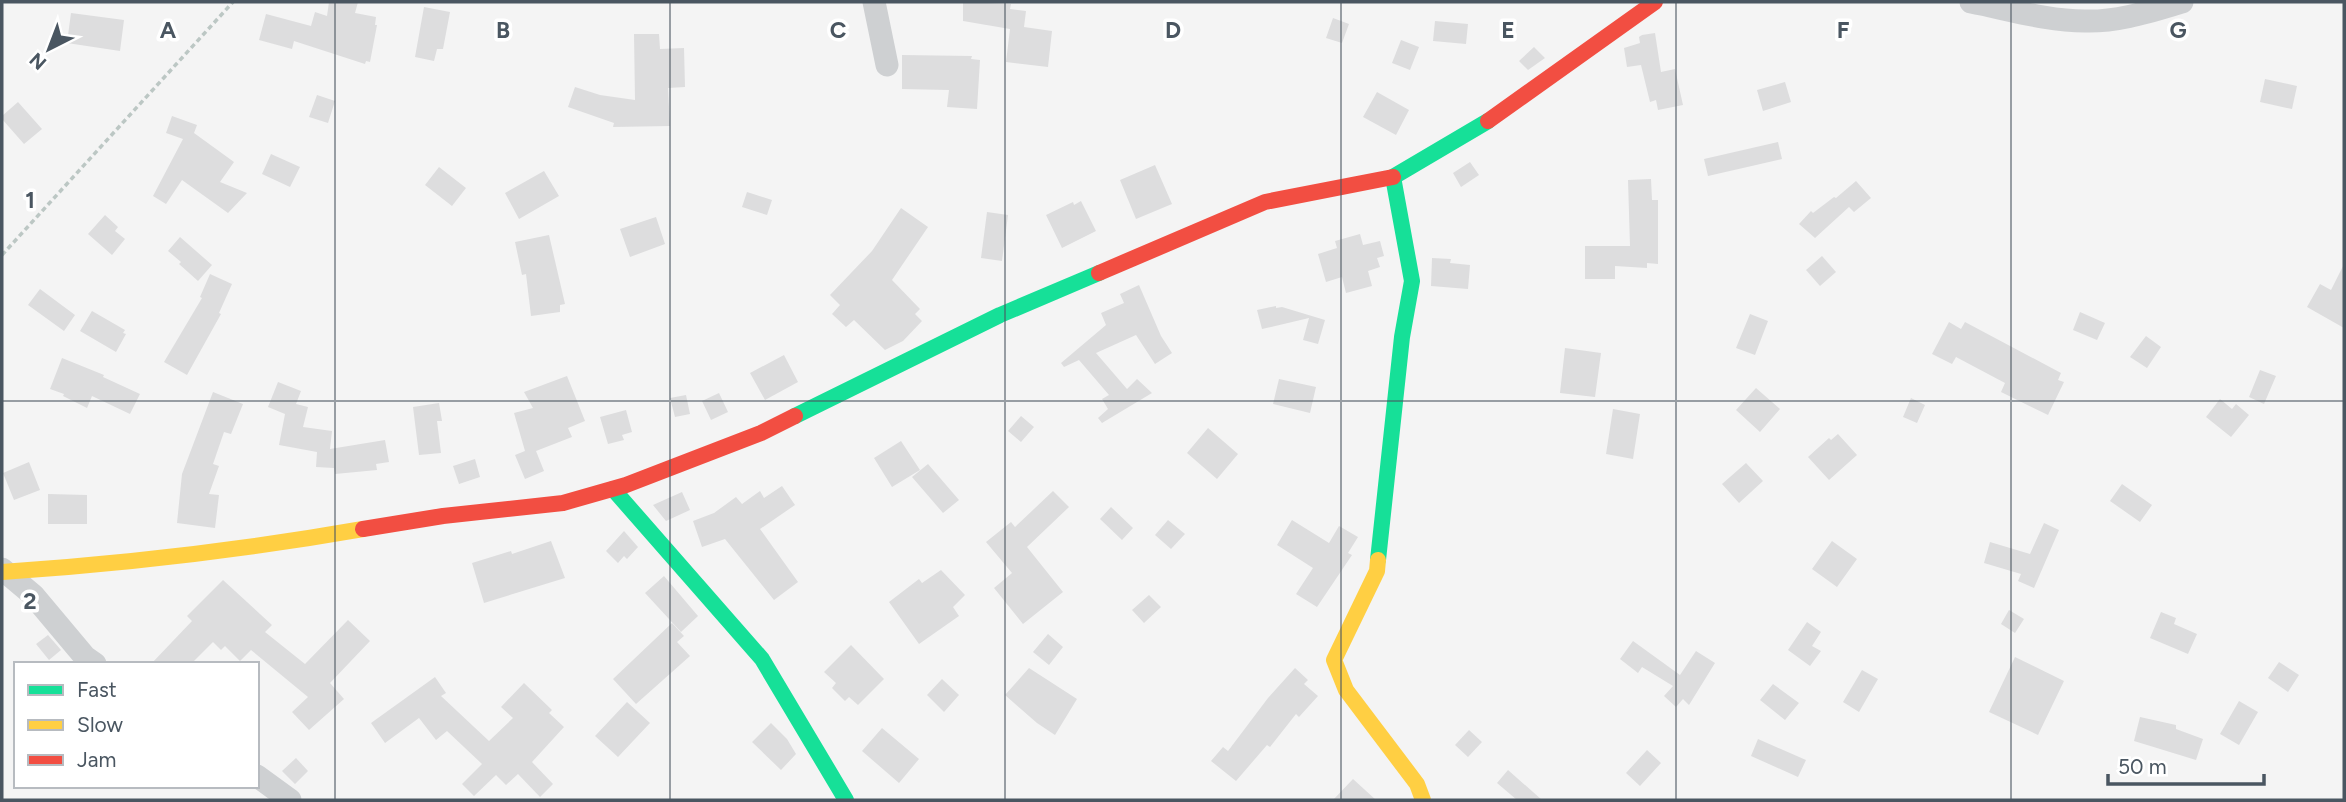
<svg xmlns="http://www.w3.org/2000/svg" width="2346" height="802" font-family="Figtree,sans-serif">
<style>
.building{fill:#ddddde}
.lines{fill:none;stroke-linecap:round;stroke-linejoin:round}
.path{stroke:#bcc7c4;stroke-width:3.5;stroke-dasharray:5 3.5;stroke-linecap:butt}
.street{stroke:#ced0d2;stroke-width:23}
.fast{stroke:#16e098;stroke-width:16}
.slow{stroke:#ffcf43;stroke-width:16}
.jam{stroke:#f24e42;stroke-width:16}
.grid{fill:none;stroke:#4a5661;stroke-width:2;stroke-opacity:0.55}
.grid-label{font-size:23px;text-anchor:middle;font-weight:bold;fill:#4a5661;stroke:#fff;stroke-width:7;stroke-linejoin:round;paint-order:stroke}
</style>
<rect width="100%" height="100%" fill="#f4f4f4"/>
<path class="building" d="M329,2H358L355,13L376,17L375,25H377L370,62L366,61L365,64L294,41L292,49L259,40L266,14L311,26L315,12L327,16Z
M963,2L1011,4L1010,9L1026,11L1024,27L1052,31L1048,67L1006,62L1010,29L963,21Z
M424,7L450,12L443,49H437L434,61L415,57Z
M71,13L124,20L120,51L67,43Z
M1333,18L1349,24L1342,43L1326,38Z
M1435,21L1468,24L1466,44L1433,41Z
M1655,33L1661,72L1675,69L1683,105L1658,110L1656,100L1650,102L1641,65L1627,67L1624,48L1640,43L1639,37L1642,35Z
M634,34H659L660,49L684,48L685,87L668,88L670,126L613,127L614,123L568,107L575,87L600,95L635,100Z
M1401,40L1419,47L1410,70L1392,63Z
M1534,47L1545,58L1528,70L1519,61Z
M902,55L972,56L971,59L980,60L977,109L947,107L949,90L902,89Z
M2265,79L2297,86L2292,109L2260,102Z
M1785,82L1791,102L1763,111L1757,90Z
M1377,92L1409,110L1396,135L1363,117Z
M317,95L335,101L328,123L309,117Z
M18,102L42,129L24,144L2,119V116Z
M172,116L197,125L194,133L234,162L220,182L247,193L228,213L182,180L166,204L153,196L183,139L166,133Z
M1778,142L1782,159L1708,176L1704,159Z
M271,154L300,167L290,187L262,174Z
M1470,162L1479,175L1461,187L1453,173Z
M1155,165L1172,204L1136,219L1120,180Z
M439,167L466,188L452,206L425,185Z
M544,171L559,196L519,219L505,193Z
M1651,179L1652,200H1658V264L1647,263V268L1615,266V279H1585V246H1630L1628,180Z
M1856,181L1871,198L1854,212L1849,207L1815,238L1799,224L1811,211L1813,213L1834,197L1836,198Z
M747,192L772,200L767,215L742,207Z
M1081,201L1096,231L1062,248L1046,215L1073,202L1074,205Z
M901,208L928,227L892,280L920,309L915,314L922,321L903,341L885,350L854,320L846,327L832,314L840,305L830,295L872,251Z
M987,212L1008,215L1002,261L981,258Z
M105,215L118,227L115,231L125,239L112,255L88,234Z
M656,217L665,244L630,257L620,229Z
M1360,234L1363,245L1380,241L1384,256L1377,258L1380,267L1368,271L1372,286L1346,293L1342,277L1326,282L1318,254L1337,248L1335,241Z
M549,235L565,304L560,305V312L531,316L526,274L522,275L515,242Z
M180,237L212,265L198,281L179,264L181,262L168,251Z
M1822,256L1836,272L1820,286L1806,270Z
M1432,258L1451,259L1450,263L1470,265L1468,289L1431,286Z
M2344,264V328L2307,307L2320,284L2331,290Z
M210,274L232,284L219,313L221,314L187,375L164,362L202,298L200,297Z
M1139,285L1161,336L1172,353L1155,364L1136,335L1096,353L1127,389L1137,379L1152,393L1102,423L1098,418L1108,409L1102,399L1109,395L1079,360L1064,367L1061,363L1106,325L1101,313L1124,303L1120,294Z
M40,289L75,315L64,331L28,305Z
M1276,306V308L1282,307L1325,320L1318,344L1303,340L1309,318L1262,329L1257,310Z
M92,311L125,330L123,333L126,334L116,352L80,331Z
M2080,312L2105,323L2097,340L2073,330Z
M1750,314L1768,321L1755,355L1736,348Z
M1949,322L1961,329L1965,322L2061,373L2058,380L2064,382L2048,415L2001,392L2005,383L1956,357L1952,364L1932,354Z
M2146,336L2161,347L2147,368L2130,357Z
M1565,348L1601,353L1595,397L1560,393Z
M784,355L798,382L765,400L750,373Z
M62,358L104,375L103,377L140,394L130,414L92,396L87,408L63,396L64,394L50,389Z
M2260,370L2276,376L2264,404L2249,397Z
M567,376L585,421L568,428L572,437L536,451L544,471L525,479L515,455L525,451L514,413L533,408L524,392Z
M1279,379L1316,387L1310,413L1273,404Z
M278,382L301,391L296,404L308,407L303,427L332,431L330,449L385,440L389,462L376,464L377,470L335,474L334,468L316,467L317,452L279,445L285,414L268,407Z
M1756,388L1780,409L1760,432L1736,410Z
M213,392L243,404L231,434L224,432L213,464L219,466L209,494L219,495L215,528L177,523L182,474Z
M719,393L728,412L711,420L702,401Z
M686,395L690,414L675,417L670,398Z
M1911,398L1925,405L1917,423L1903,417Z
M2220,399L2232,409L2236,404L2249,415L2231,437L2206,417Z
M439,403L442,421H437L441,453L419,455L413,407Z
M1613,409L1640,414L1633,459L1606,454Z
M626,410L632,432L622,435L624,440L608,444L600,417Z
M1021,416L1034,427L1021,442L1008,431Z
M1208,428L1238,454L1217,479L1187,453Z
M1838,434L1857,455L1829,480L1808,457L1829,438L1831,440Z
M901,441L920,470L892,487L874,458Z
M475,459L480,477L459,484L453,466Z
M29,462L40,490L14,500L3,473Z
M1746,463L1763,481L1739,503L1722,484Z
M928,464L959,500L943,513L912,477Z
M2122,484L2152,505L2140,522L2110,501Z
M782,486L795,505L760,529L798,582L774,600L725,539L702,547L693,521L714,513L736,497L742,504L760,491L764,498Z
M1053,491L1069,507L1027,547L1063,592L1023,624L994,588L1012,573L986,542L1011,522L1015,527Z
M682,492L690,510L666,521L653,505Z
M48,494L87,495V524H48Z
M1111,507L1133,528L1122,540L1100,519Z
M1168,520L1185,534L1171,549L1155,535Z
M1292,520L1329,543L1339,526L1358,537L1348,553L1352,555L1317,607L1296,594L1313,568L1277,545Z
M2044,523L2059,530L2034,588L2018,581L2021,574L1984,563L1990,542L2030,554Z
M624,531L638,547L627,559L624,556L618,563L606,551Z
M551,541L565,578L484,603L472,563L511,551L512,554Z
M1832,541L1857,559L1837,587L1812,569Z
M941,570L965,595L953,607L959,616L919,644L889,602L919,579L922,583Z
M664,576L698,616L681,632L645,593Z
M223,580L272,625L265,632L305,664L348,620L370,641L330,683L344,699L309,730L292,712L308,697L251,650L240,661L225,646L221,650L213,642L191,664H151L192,621L187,616Z
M1149,595L1161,607L1144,623L1132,610Z
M2009,610L2024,619L2015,633L2001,624Z
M2161,612L2176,618L2174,624L2197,634L2188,654L2150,638Z
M1807,622L1821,632L1812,646L1821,651L1810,666L1788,650Z
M672,623L684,636L677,642L690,656L636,704L613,679Z
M1048,634L1063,647L1049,665L1033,652Z
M48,635L61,650L49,660L36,644Z
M1633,641L1680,675L1696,651L1715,663L1689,705L1683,699L1676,707L1664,696L1673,686L1642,667L1638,673L1620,659Z
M851,645L884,679L858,705L849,697L845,701L832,688L836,683L824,672Z
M2015,657L2064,681L2038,735L1989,712Z
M2279,662L2299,675L2288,692L2268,678Z
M1029,668L1077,699L1055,735L1037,723L1005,695Z
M1295,668L1308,680L1304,684L1318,696L1299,717L1296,714L1270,747L1267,745L1236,781L1211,761L1223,747L1228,751L1268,698Z
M1862,670L1878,679L1859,712L1843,702Z
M435,677L446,693L441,696L489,741L513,718L501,707L524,683L552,710L549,713L564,727L532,762L553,784L540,797L518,774L506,785L496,775L474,796L462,784L482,764L447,731L436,740L419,718L385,743L371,723Z
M942,679L959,695L944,712L927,695Z
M1773,684L1799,703L1785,720L1760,700Z
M2239,701L2258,712L2239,745L2220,734Z
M627,702L650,723L618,757L595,736Z
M2140,717L2176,725V729L2203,739L2196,760L2134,741Z
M771,723L787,739L796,754L781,770L752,742Z
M882,728L919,759L899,783L862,751Z
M1469,730L1482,742L1468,757L1455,745Z
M1758,739L1806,760L1798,777L1751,756Z
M1647,750L1661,763L1640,786L1626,773Z
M296,758L308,771L295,784L282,771Z
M1508,770L1542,800H1517L1497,783Z
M1353,779L1376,800H1333Z"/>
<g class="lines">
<path class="path" d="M2,255L233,2"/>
<path class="street" d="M874,2L887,65
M1971,2C2008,9 2047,21 2085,21C2118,22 2151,11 2182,2
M2,569L33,595L85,657L95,664
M257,776L290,800"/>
<path class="fast" d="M795,416L1000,315L1099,273
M613,489L762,659L846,800
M1378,560L1402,337L1412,281L1393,177L1488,121"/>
<path class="slow" d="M1378,560L1377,571L1334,660L1346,690L1417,784L1423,800
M2,572C123,564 243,550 363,529"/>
<path class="jam" d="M1488,121L1655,2
M1099,273L1265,202L1393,177
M363,529L443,516L563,503L626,485L761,433L795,416"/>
</g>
<path class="grid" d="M335,2V800M670,2V800M1005,2V800M1341,2V800M1676,2V800M2011,2V800M2,401H2344"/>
<g class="grid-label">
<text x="168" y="38">A</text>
<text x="503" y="38">B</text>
<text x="838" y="38">C</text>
<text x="1173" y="38">D</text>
<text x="1508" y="38">E</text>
<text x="1843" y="38">F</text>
<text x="2178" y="38">G</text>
<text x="30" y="208">1</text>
<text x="30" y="609">2</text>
</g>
<rect width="2346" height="802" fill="none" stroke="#4a5661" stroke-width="7"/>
<rect x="14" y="662" width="245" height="126" fill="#ffffff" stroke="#b7bbc0" stroke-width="2"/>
<rect x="28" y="685" width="35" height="10" fill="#16e098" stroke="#b7bbc0" stroke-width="2"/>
<text x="77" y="697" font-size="21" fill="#4a5661">Fast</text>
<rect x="28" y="720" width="35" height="10" fill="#ffcf43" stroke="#b7bbc0" stroke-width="2"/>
<text x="77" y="732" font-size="21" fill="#4a5661">Slow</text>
<rect x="28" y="755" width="35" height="10" fill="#f24e42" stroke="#b7bbc0" stroke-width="2"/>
<text x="77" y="767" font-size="21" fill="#4a5661">Jam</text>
<g transform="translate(49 49) rotate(222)" stroke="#ffffff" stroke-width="5" paint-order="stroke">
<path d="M0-5L12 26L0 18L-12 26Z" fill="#4a5661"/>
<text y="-10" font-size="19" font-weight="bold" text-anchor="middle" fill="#4a5661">N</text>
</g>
<path d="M2108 774v10h156v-10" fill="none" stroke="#4a5661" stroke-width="3.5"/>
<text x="2118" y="774" font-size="21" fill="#4a5661" stroke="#ffffff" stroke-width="5" paint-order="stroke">50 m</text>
</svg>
